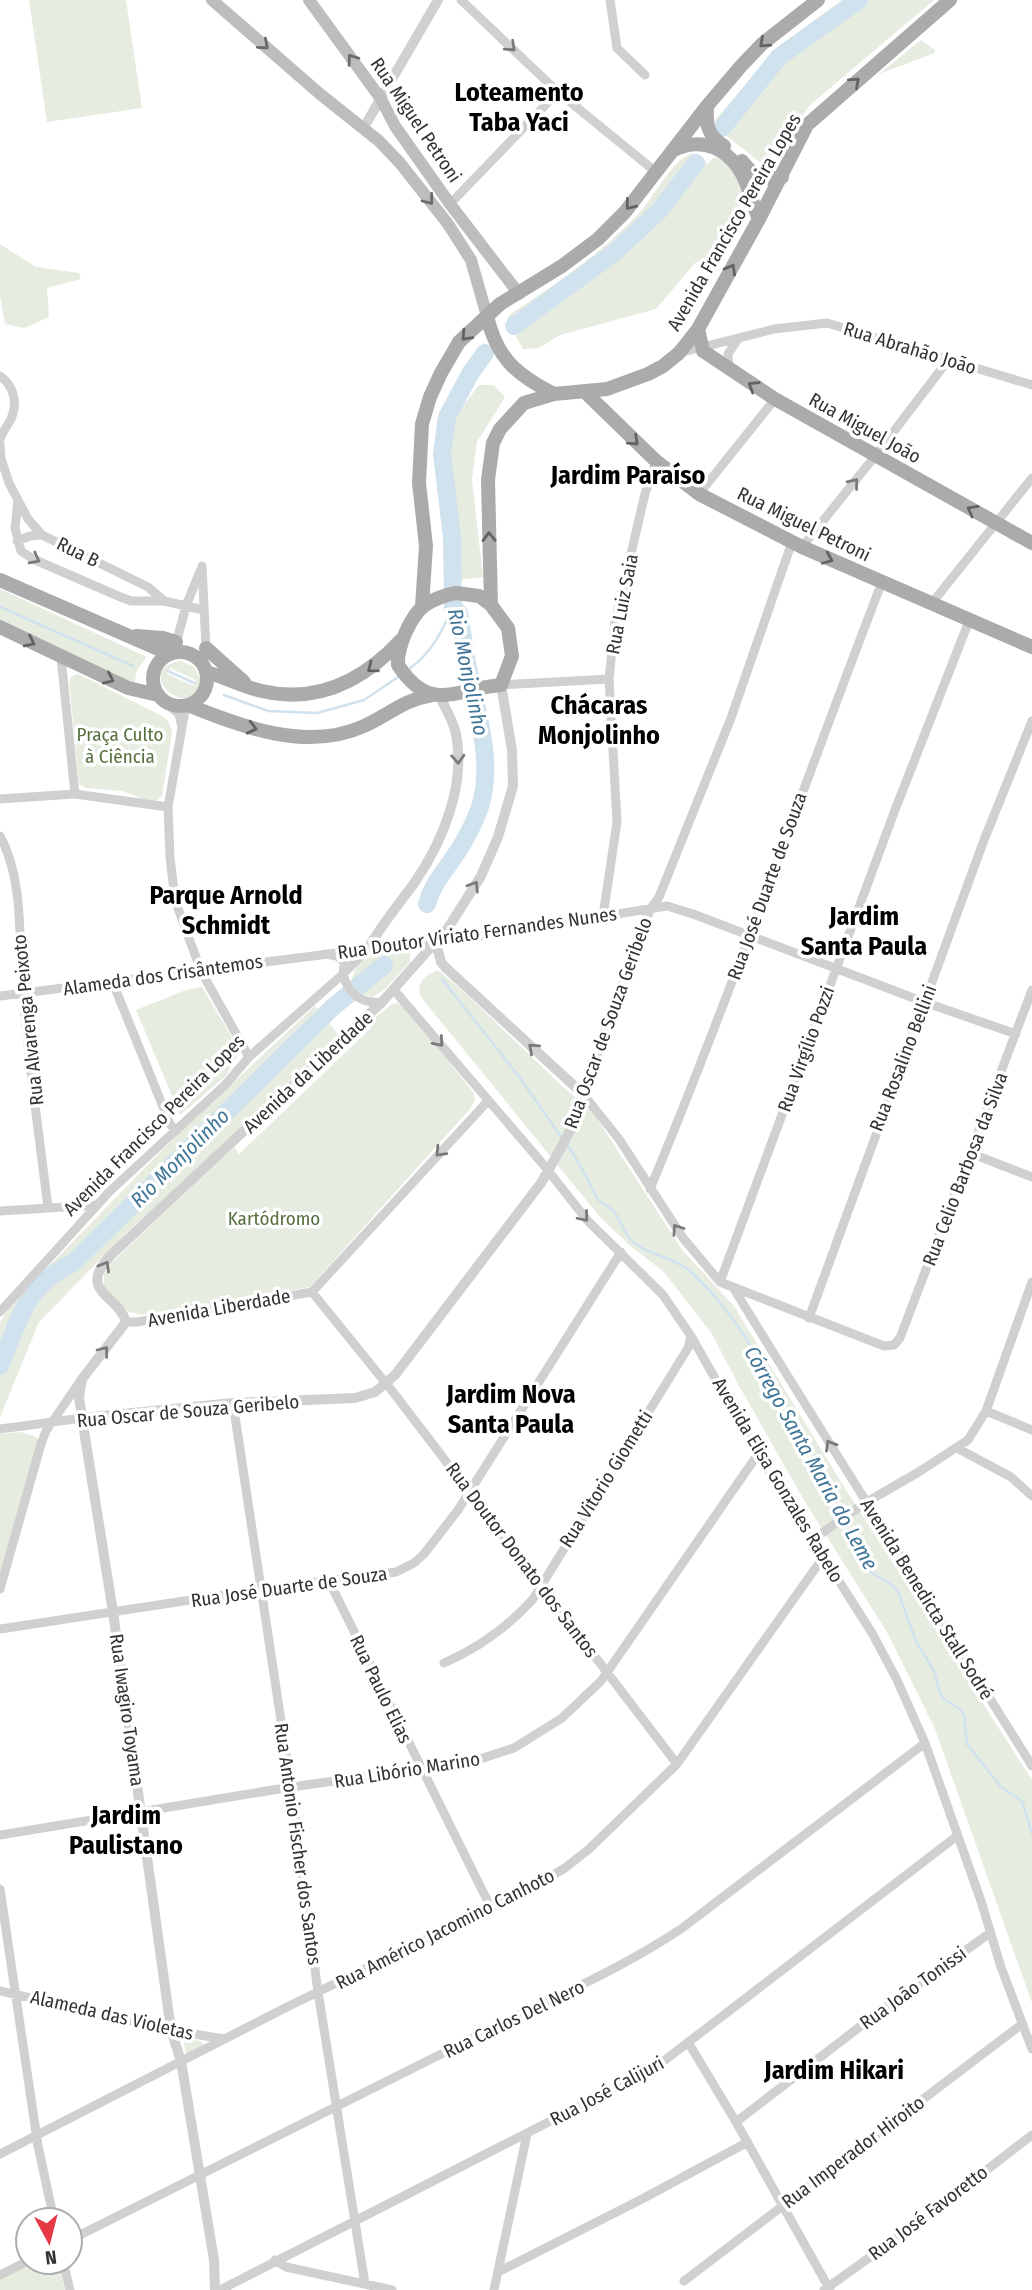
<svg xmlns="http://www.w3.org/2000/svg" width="1032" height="2290" font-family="'Fira Sans Condensed',sans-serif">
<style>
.green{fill:#e6ecdf;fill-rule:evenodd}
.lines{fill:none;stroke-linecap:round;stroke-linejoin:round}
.stream{stroke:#cfe2ee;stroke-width:2.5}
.river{stroke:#cfe2ee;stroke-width:18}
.minor{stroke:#d0d0d0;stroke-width:9}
.tertiary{stroke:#d0d0d0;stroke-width:10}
.secondary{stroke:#bdbdbd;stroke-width:12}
.primary{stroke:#ababab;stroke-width:14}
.oneway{stroke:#636363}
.oneway2{stroke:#6a6a6a}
.oneway3{stroke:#7a7a7a}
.labels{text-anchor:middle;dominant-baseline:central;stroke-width:7;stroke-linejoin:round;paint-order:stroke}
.street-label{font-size:19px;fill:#333;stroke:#fff}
.park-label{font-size:19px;fill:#56703f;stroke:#fff}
.water-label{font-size:21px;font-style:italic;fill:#3f7597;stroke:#fff}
.district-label{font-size:26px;font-weight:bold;fill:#000;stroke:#fff}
</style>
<rect width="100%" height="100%" fill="#fff"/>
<path class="green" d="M29,0H126L142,108L47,122Z
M842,0H934L809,106L792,131L777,162L765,166L714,126L716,119L779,46Z
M921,40L935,50V53L879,74Z
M693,153L708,164L714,157L726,161L736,173L746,204L740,221L718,253L695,263L656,309L560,335L539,348L523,349L507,320L509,315C555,285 602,253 640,212C654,197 673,158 693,153Z
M0,244L36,267L79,273L81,279L47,288L49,317L24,328L5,324L0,296Z
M479,385H494L505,397L477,442L472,479L483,577L459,580L454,499L449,457L454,418Z
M0,589L147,657L137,670L134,686L0,624Z
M180,661L194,667L200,678L199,691L187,699C159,696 149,666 180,661ZM170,668L196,680L194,686L167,674Z
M78,674L162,716L169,722L172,732L162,796L154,803L122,791L86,788L79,784L69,681L72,676Z
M405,949L410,954V962L384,990L372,997L359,993L352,981C354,955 383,952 405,949Z
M438,970L465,993L562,1086L592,1111L683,1251L734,1306L841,1482L1032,1780V2003L935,1729L887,1632L805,1502L738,1384L712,1334L664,1272L628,1244L599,1216L420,996C417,981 425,975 438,970Z
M202,987L240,1051L226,1076L180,1115L136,1010L186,990Z
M397,1003L406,1008L474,1093L475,1100L469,1110L310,1287L153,1314C129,1317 115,1306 104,1285V1272L111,1263L234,1147L239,1154L370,1029V1022L392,1004Z
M315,1006L338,1034L206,1162L125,1234L39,1322L0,1417V1322L13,1303L173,1139Z
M21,1432L36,1437L39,1440L0,1574V1434Z
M184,2037L202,2042L204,2045L186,2054L183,2039Z
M36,2262H58L65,2290H0V2278Z"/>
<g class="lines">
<path class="stream" d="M0,607L133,666
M409,669C432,653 442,631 453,607
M168,671L194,683
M224,695L268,711L317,713L364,700L401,675
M442,979L520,1078L562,1138
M566,1143C579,1161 587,1180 598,1199C602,1205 610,1206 614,1212C621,1220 623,1231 630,1239C645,1255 673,1256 691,1272C733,1310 761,1362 789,1411C809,1446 828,1479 842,1516
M845,1522L869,1571L892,1585L898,1592L916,1641L935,1673L939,1691L944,1699L961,1710L964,1716L967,1744L1001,1787L1022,1801L1032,1834"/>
<path class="river" d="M722,128L779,57L859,0
M514,326L615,252L659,211L696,163
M427,904C432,884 445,871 456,854C465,841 473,825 479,810C494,767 479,720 470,677C465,656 463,635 459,613L453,607L452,537L442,454L447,417L470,374L485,353
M0,1366C19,1321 25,1285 73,1263L333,1007L384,965"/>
<path class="minor" d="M461,0L558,92L656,172
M610,0L617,48L645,75
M450,204L558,92
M679,353L774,329L827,323L1032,385
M729,370L728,354L738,339
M0,376C14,386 18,403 11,419C7,427 2,431 0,440
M0,445L1,458L9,483L28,519L42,535L148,587L164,601L204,610
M699,494L775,399
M18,500L15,528L21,551L33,559L118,596L131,601H164
M17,541L30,536L42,535
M792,542L731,718L659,897L651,908L644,924L583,1094L619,1139L683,1238L720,1282L884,1346L894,1345L900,1338L1032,990
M802,547L875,456L949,359
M202,566L206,648L203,665
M932,603L1032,478
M176,644L186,606L200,571
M61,657L75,794
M501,685L609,679
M164,701L179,714L182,727
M186,705L168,807L170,857L175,900L201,971L249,1057
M0,799L75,794L168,807
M0,836C25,882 18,943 23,994C29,1065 39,1136 48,1207
M603,916L617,822L609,679L615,622L645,494L656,461
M436,943L667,906L693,914L924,1002L1016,1034
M368,949L343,974C348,994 362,1004 382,1002
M113,983L170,1124L176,1131
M394,990L542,1163L587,1220L663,1295L691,1336L758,1454L872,1633L897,1680L925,1743L981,1901L1001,1967L1032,2049
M0,996L368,949
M970,1153L1032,1177
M650,1189C733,989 804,784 882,582
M0,1211L97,1205
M720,1282L895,810L969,621
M734,1289C832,1449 933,1607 1032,1766
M312,1292L393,1392L677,1764
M0,1312L110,1191L226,1084L249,1057L343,974L344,962L337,956L325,954
M809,1318L984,840L1032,721
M126,1322H137L312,1292L487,1102
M233,1403L291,1787L318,1992L365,2284
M986,1411L1032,1430
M0,1429L82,1418
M957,1448L1011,1477L1032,1496
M812,1540L865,1503L917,1473L968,1440L986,1411L1032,1282
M329,1581L491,1908
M0,1589L41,1444L46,1431L81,1380
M0,1629L269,1588L396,1572L414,1563L424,1554L458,1510L621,1252
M444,1663C478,1648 508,1627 533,1599L688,1348L691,1336
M0,1835L291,1787L471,1762L514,1748L562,1718L601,1681L758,1454
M0,1889L38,2146L54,2220
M0,1991L171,2030L224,2039
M688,2042L736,2122L830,2290
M736,2122L875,2015L990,1933
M0,2154L289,2006L529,1889L565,1868L589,1849L677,1764L824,1556
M70,2240L549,2000C596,1979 638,1957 681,1929L925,1743
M275,2260L286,2267L392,2290
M63,2262L70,2290
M498,2272L644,2198L746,2143
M0,2275L28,2261
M684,2281L1022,2024
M220,2290L656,2067L957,1836
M494,2290L527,2134
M824,2290L918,2223L1032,2135"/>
<path class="tertiary" d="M363,129L438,0
M368,949C381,925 399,904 415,882C443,841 466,785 456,734C453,720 445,707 438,694
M368,949L436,943
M82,1418L233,1403L355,1398L375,1392L395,1375L541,1183C557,1154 576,1126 583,1094L445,967L441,962L436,943
M215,2290L214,2260L181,2061L171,2030L113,1612L82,1418L79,1397L82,1379L126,1322C118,1294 75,1292 112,1254L382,1002L448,928L481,876L498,837L513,786L512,750L501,685"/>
<path class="secondary" d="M212,0L320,94L379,141L400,163L448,224L471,260L487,316
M309,0L381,99L395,126L450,204L519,294"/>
<path class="primary" d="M707,106C706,125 707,135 724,146
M672,151C702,135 730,149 744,178C750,191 753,206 759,219
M742,161C754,177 762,181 782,177
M487,316C497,359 517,375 554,394
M698,329L703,351L775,399L1032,543
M586,393L656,461L699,494L802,547L1032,647
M0,580L170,654
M456,593L479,596L491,605L508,628L512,656L501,685C455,689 430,714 398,665C397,648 410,616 425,605C434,599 445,595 456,593Z
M491,605L488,480L493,443L500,429L524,403L554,394L607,389L648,374L663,366L679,353L698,329L759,219L807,125L950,0
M422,606L426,546L419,483L422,424L430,397L441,373L459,342L500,304L562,266L598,239L625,212L707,106L741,66L762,44L818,0
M0,627L128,688L158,695
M136,636L163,638L176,642
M206,648L244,682
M153 679a27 27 0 1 1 54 0a27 27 0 1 1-54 0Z
M206,672C225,677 243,687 262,691C318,704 364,680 401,640
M188,705C242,727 307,752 364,726C389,715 403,700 432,695"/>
</g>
<defs><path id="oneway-chevron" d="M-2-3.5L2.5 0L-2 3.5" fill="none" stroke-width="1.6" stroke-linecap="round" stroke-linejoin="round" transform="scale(1.75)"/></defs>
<g class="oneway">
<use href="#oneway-chevron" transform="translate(764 43) rotate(138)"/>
<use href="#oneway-chevron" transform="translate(855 82) rotate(-42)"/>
<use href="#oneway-chevron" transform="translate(630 205) rotate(129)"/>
<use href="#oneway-chevron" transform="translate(731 269) rotate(-61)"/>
<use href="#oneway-chevron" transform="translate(466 336) rotate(133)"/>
<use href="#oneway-chevron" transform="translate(753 386) rotate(-148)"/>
<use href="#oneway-chevron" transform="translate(634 441) rotate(43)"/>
<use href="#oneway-chevron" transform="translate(972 510) rotate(-151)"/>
<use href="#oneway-chevron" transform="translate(489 537) rotate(-91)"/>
<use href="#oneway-chevron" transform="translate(828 559) rotate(23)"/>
<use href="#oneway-chevron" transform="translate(30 642) rotate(26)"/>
<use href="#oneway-chevron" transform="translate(372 668) rotate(143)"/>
<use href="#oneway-chevron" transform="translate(109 679) rotate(25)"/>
<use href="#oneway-chevron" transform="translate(252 728) rotate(14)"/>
</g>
<g class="oneway2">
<use href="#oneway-chevron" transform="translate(264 45) rotate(41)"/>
<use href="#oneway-chevron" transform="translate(352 59) rotate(-126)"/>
<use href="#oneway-chevron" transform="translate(429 200) rotate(52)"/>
</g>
<g class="oneway3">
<use href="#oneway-chevron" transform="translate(511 47) rotate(43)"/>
<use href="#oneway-chevron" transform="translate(854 483) rotate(-51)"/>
<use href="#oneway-chevron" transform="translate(35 559) rotate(28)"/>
<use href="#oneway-chevron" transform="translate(458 759) rotate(87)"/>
<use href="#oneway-chevron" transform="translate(474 886) rotate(-58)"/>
<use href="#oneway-chevron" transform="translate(439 1042) rotate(49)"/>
<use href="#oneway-chevron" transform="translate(533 1048) rotate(-138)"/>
<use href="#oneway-chevron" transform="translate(440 1152) rotate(133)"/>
<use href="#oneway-chevron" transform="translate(584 1217) rotate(50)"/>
<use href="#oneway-chevron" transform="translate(677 1229) rotate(-124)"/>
<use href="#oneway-chevron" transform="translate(105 1266) rotate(-60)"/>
<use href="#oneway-chevron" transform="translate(104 1351) rotate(-52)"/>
<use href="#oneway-chevron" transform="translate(830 1445) rotate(-121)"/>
</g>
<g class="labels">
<g class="street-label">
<text transform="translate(416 120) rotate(56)">Rua Miguel Petroni</text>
<text transform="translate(734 222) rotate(-60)">Avenida Francisco Pereira Lopes</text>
<text transform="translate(910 348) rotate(17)">Rua Abrahão João</text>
<text transform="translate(865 428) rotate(29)">Rua Miguel João</text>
<text transform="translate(804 524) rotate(26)">Rua Miguel Petroni</text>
<text transform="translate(78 552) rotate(26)">Rua B</text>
<text transform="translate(622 604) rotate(-79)">Rua Luiz Saia</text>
<text transform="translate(767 886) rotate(-70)">Rua José Duarte de Souza</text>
<text transform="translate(477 933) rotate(-8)">Rua Doutor Viriato Fernandes Nunes</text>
<text transform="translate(163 975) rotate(-8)">Alameda dos Crisântemos</text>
<text transform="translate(28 1020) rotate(-96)">Rua Alvarenga Peixoto</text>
<text transform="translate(608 1023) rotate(-70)">Rua Oscar de Souza Geribelo</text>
<text transform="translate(806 1049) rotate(-70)">Rua Virgílio Pozzi</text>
<text transform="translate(903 1058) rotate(-69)">Rua Rosalino Bellini</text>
<text transform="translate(308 1072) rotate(-43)">Avenida da Liberdade</text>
<text transform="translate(154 1125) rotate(-45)">Avenida Francisco Pereira Lopes</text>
<text transform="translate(965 1169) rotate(-69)">Rua Celio Barbosa da Silva</text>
<text transform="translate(219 1308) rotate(-10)">Avenida Liberdade</text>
<text transform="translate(188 1411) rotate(-5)">Rua Oscar de Souza Geribelo</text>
<text transform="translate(606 1479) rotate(-58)">Rua Vitorio Giometti</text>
<text transform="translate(778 1480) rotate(59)">Avenida Elisa Gonzales Rabelo</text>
<text transform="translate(522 1560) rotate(53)">Rua Doutor Donato dos Santos</text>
<text transform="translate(289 1587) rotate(-8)">Rua José Duarte de Souza</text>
<text transform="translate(927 1599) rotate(58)">Avenida Benedicta Stall Sodré</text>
<text transform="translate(381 1689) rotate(64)">Rua Paulo Elias</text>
<text transform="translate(127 1710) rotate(82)">Rua Iwagiro Toyama</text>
<text transform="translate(407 1770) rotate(-9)">Rua Libório Marino</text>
<text transform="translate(298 1844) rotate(82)">Rua Antonio Fischer dos Santos</text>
<text transform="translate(445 1929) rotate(-27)">Rua Américo Jacomino Canhoto</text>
<text transform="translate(913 1988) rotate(-36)">Rua João Tonissi</text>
<text transform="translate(112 2015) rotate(13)">Alameda das Violetas</text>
<text transform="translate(514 2019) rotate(-26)">Rua Carlos Del Nero</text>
<text transform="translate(607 2091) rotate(-28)">Rua José Calijuri</text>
<text transform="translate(853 2152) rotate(-37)">Rua Imperador Hiroito</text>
<text transform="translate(928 2213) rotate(-37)">Rua José Favoretto</text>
</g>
<g class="park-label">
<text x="120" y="734">Praça Culto<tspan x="120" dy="22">à Ciência</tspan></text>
<text x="274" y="1218">Kartódromo</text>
</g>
<g class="water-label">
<text transform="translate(468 672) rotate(78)">Rio Monjolinho</text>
<text transform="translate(180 1158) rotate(-45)">Rio Monjolinho</text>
<text transform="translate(811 1458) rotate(61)">Córrego Santa Maria do Leme</text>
</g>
<g class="district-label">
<text x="519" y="92">Loteamento<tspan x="519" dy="30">Taba Yaci</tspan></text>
<text x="628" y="475">Jardim Paraíso</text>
<text x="599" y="705">Chácaras<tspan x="599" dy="30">Monjolinho</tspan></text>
<text x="226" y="895">Parque Arnold<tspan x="226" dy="30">Schmidt</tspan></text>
<text x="864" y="916">Jardim<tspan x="864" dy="30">Santa Paula</tspan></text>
<text x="511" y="1394">Jardim Nova<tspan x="511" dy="30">Santa Paula</tspan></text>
<text x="126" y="1815">Jardim<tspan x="126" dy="30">Paulistano</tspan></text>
<text x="834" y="2070">Jardim Hikari</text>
</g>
</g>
<g transform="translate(49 2241) rotate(173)"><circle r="33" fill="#ffffff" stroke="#adadad" stroke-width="2"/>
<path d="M0-5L12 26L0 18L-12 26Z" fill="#e63946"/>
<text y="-10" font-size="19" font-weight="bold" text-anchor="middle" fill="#333333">N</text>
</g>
</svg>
